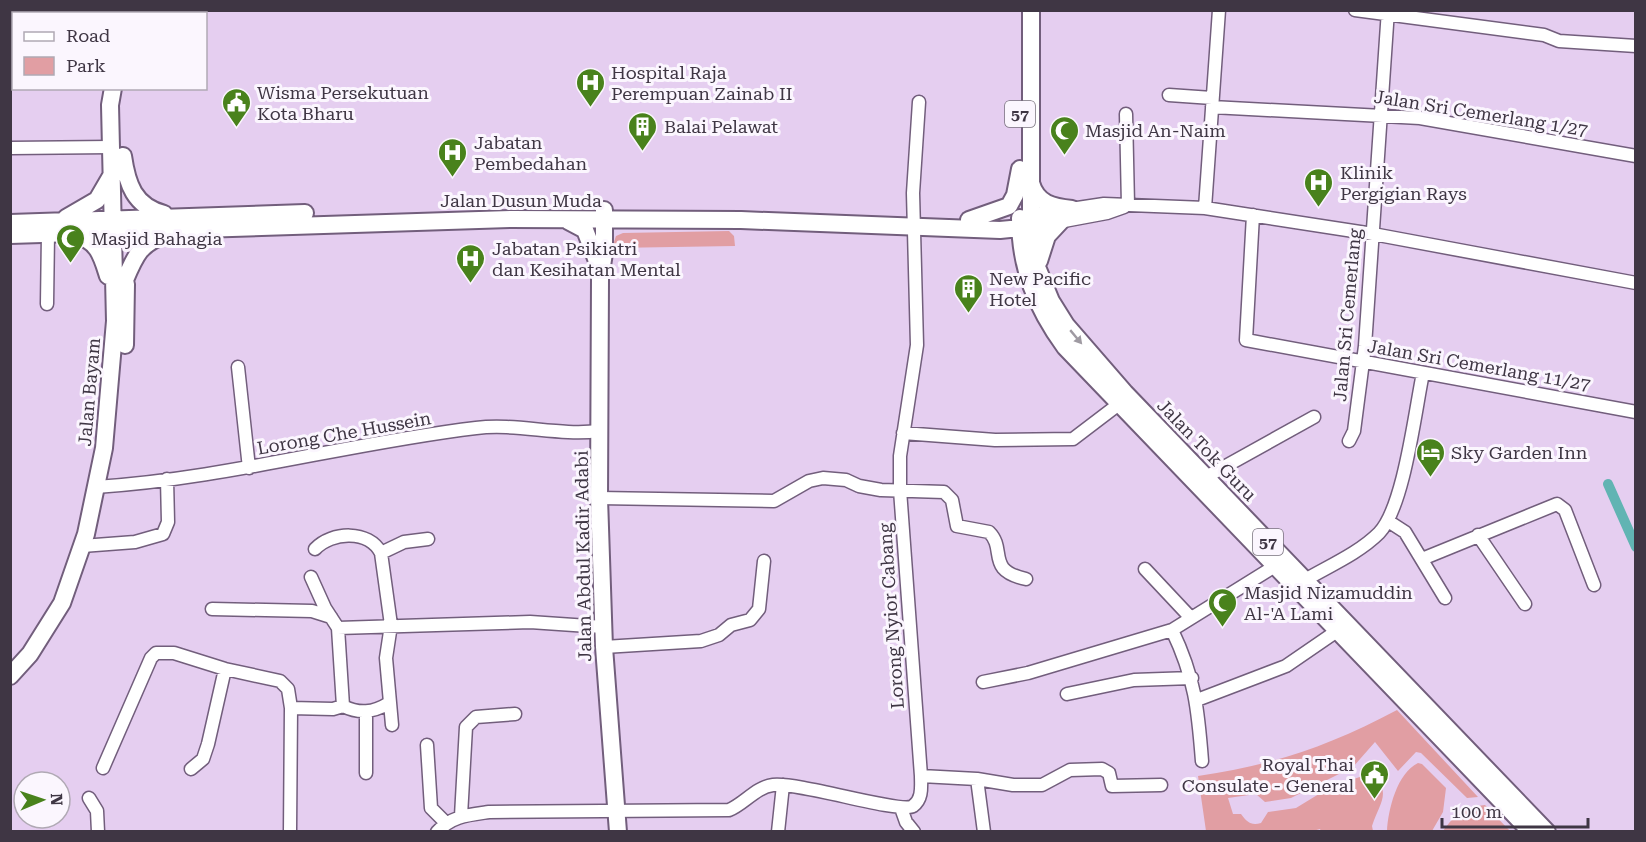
<svg xmlns="http://www.w3.org/2000/svg" width="1646" height="842" font-family="'Roboto Serif',serif">
<style>
.green{fill:#e19ea3}
.lines{fill:none;stroke-linecap:round;stroke-linejoin:round}
.canal{stroke:#61b4b3;stroke-width:10}
.minor-casing{stroke:#725e7c;stroke-width:15}
.major-casing{stroke:#725e7c;stroke-width:20}
.minor{stroke:#fff;stroke-width:12}
.major{stroke:#fff;stroke-width:16}
.oneway{fill:#9f9aa2}
.labels{text-anchor:middle;dominant-baseline:central;stroke-width:6;stroke-linejoin:round;paint-order:stroke}
.shield{fill:#fbf6fe;stroke:#77707c;stroke-width:1.5}
.shield-label{font-size:16px;font-weight:bold;fill:#3f3644}
.poi-label{font-size:18px;fill:#3f3644;stroke:#fbf6fe;text-anchor:start}
.street-label{font-size:18px;fill:#3f3644;stroke:#fbf6fe}
</style>
<rect width="100%" height="100%" fill="#e5cef0"/>
<path class="green" d="M729,231L734,236L735,246L612,248L616,236L623,233Z
M1397,710L1478,797L1467,798L1421,753L1416,752L1398,771L1375,742L1353,767L1291,798L1265,802L1256,794L1228,798L1233,814H1241C1247,822 1251,826 1261,823L1268,812L1296,808L1332,786L1372,773C1392,793 1380,802 1372,826L1373,831H1321L1320,829L1309,832L1206,831L1198,776C1274,765 1329,746 1397,710Z
M1418,763L1422,764L1446,788L1443,812L1432,831H1387C1388,810 1397,773 1418,763Z
M1485,805L1510,831H1443C1455,814 1464,808 1485,805Z"/>
<g class="lines">
<path class="canal" d="M1608,484L1636,547"/>
<defs>
<path id="minor" d="M18,10V14
M1355,10L1544,35L1559,41L1636,46
M10,54H14
M1169,95L1212,98
M1212,107L1420,118L1636,156
M1126,114L1128,205
M10,148L111,147
M1205,208L1219,10
M1031,215L1104,204L1205,208L1373,234L1636,283
M1253,215L1246,340L1636,412
M1032,227L1107,213L1124,207
M47,304L48,234
M238,367L249,468
M903,433L995,440L1073,439L1119,404
M1349,441L1354,431L1365,346L1388,10
M1206,477L1314,417
M96,487C224,479 349,443 476,428C517,423 558,436 599,431
M599,498L774,501L809,481L823,478L846,480L859,486L881,490L944,492L952,500L957,526L989,532C1007,550 985,570 1026,579
M1388,521L1405,532L1445,598
M1478,535L1525,604
M82,546L135,542L163,534L168,522L167,479
M315,549C332,531 369,530 381,553L391,625L386,658L392,725
M381,553L404,542L428,539
M1422,559L1557,504L1565,510L1594,585
M1145,569L1191,618
M311,577L325,608L338,628L530,622L603,627
M1305,580C1329,566 1359,553 1379,533C1404,507 1415,411 1423,373
M212,609L312,611L331,617
M338,628L343,706
M1172,630C1195,678 1198,709 1202,761
M604,647L701,641L719,635L731,625L750,620L759,609L764,561
M983,682L1028,673L1172,630L1275,566
M1067,694L1134,680L1192,678
M1197,700L1286,666L1337,631
M291,708L333,709L343,706C359,714 373,713 389,703
M427,745L431,808L446,823
M103,768L151,658L156,653H174L225,669L280,681L288,689L291,708L290,832
M191,769L203,759L208,744L225,669
M366,773V712
M921,776L977,779L1013,785H1042L1070,770L1102,769L1109,773L1112,786L1161,785
M977,779L984,832
M89,798L97,811L98,832
M901,808L906,822L914,832
M461,816L466,727L476,717L515,714
M437,832C452,816 468,815 489,812L729,810C744,804 756,787 773,785C801,782 900,814 913,806C923,799 921,786 921,776L900,490V456L917,345L913,193L919,102
M778,832L783,785"/>
<path id="major" d="M113,10V14
M1031,10V215L1037,267L1051,301L1066,325L1125,393L1547,832
M123,156C127,184 134,206 164,214
M1031,183C1037,204 1053,207 1072,209
M604,210V253L600,279L599,498L604,647L618,832
M66,218L97,200L111,176
M1020,218C1020,268 1036,307 1065,347L1531,832
M969,220L1009,206L1015,195L1020,169
M568,221L585,230L597,261
M10,223L305,213
M10,235L511,219L741,220L1000,230L1032,227
M76,236C98,240 102,257 108,276
M1039,261L1047,236L1061,221
M125,280C135,256 141,242 166,235
M125,345L126,284
M10,676L30,654L62,603L86,534L104,448L115,321L110,105L113,88"/>
</defs>
<use href="#minor" class="minor-casing"/>
<use href="#major" class="major-casing"/>
<use href="#minor" class="minor"/>
<use href="#major" class="major"/>
</g>
<defs><path id="oneway-solid" d="M-6-.8H1V-3.2L6.5 0L1 3.2V.8H-6Z" transform="scale(1.5)"/></defs>
<use class="oneway" href="#oneway-solid" transform="translate(1076 337) rotate(50)"/>
<defs>
<symbol id="hospital-pin" viewBox="-11 -11 22 30"><path d="M0 17L-7.5 6A9.5 9.5 0 1 1 7.5 6Z" fill="#49821c" stroke="#fbf6fe"/><path d="M-5-5h3v3.5h4V-5h3V5h-3V1.5h-4V5h-3Z" fill="#fff"/></symbol>
<symbol id="civic-pin" viewBox="-11 -11 22 30"><path d="M0 17L-7.5 6A9.5 9.5 0 1 1 7.5 6Z" fill="#49821c" stroke="#fbf6fe"/><path d="M-.6-6.5H3V-4.5H.6V-3L4-1V1h2V6H-6V1h2V-1L-.6-3ZM-1.2 2.5V6h2.4V2.5Z" fill="#fff"/></symbol>
<symbol id="building-pin" viewBox="-11 -11 22 30"><path d="M0 17L-7.5 6A9.5 9.5 0 1 1 7.5 6Z" fill="#49821c" stroke="#fbf6fe"/><path d="M-4-6H4V6H1V3H-1V6H-4ZM-2.5-4.3h1.7v1.8h-1.7ZM.8-4.3h1.7v1.8H.8ZM-2.5-1h1.7V.8h-1.7ZM.8-1h1.7V.8H.8Z" fill="#fff"/></symbol>
<symbol id="mosque-pin" viewBox="-11 -11 22 30"><path d="M0 17L-7.5 6A9.5 9.5 0 1 1 7.5 6Z" fill="#49821c" stroke="#fbf6fe"/><path d="M3.5-4.9A6 6 0 1 0 3.5 4.9A5 5 0 1 1 3.5-4.9Z" fill="#fff"/></symbol>
<symbol id="hotel-pin" viewBox="-11 -11 22 30"><path d="M0 17L-7.5 6A9.5 9.5 0 1 1 7.5 6Z" fill="#49821c" stroke="#fbf6fe"/><path d="M-6-4.5h1.5V1H6V5H4.5V3h-9V5H-6ZM-4 0a1.8 1.8 0 1 1 3.6 0ZM.5 0V-2.5h3Q6-2.5 6 0Z" fill="#fff"/></symbol>
</defs>
<g fill-rule="evenodd">
<use href="#hospital-pin" x="574" y="66" width="33" height="45"/>
<use href="#civic-pin" x="220" y="86" width="33" height="45"/>
<use href="#building-pin" x="626" y="110" width="33" height="45"/>
<use href="#mosque-pin" x="1048" y="114" width="33" height="45"/>
<use href="#hospital-pin" x="436" y="136" width="33" height="45"/>
<use href="#hospital-pin" x="1302" y="166" width="33" height="45"/>
<use href="#mosque-pin" x="54" y="222" width="33" height="45"/>
<use href="#hospital-pin" x="454" y="242" width="33" height="45"/>
<use href="#building-pin" x="952" y="272" width="33" height="45"/>
<use href="#hotel-pin" x="1414" y="436" width="33" height="45"/>
<use href="#mosque-pin" x="1206" y="586" width="33" height="45"/>
<use href="#civic-pin" x="1358" y="758" width="33" height="45"/>
</g>
<g class="labels">
<g class="shield">
<rect x="1005" y="101" width="30" height="26" rx="4.5"/>
<rect x="1253" y="529" width="30" height="26" rx="4.5"/>
</g>
<g class="shield-label">
<text x="1020" y="114">57</text>
<text x="1268" y="542">57</text>
</g>
<g class="poi-label">
<text x="611" y="72">Hospital Raja<tspan x="611" dy="21">Perempuan Zainab II</tspan></text>
<text x="257" y="92">Wisma Persekutuan<tspan x="257" dy="21">Kota Bharu</tspan></text>
<text x="664" y="126">Balai Pelawat</text>
<text x="1085" y="130">Masjid An-Naim</text>
<text x="474" y="142">Jabatan<tspan x="474" dy="21">Pembedahan</tspan></text>
<text x="1340" y="172">Klinik<tspan x="1340" dy="21">Pergigian Rays</tspan></text>
<text x="91" y="238">Masjid Bahagia</text>
<text x="492" y="248">Jabatan Psikiatri<tspan x="492" dy="21">dan Kesihatan Mental</tspan></text>
<text x="989" y="278">New Pacific<tspan x="989" dy="21">Hotel</tspan></text>
<text x="1451" y="452">Sky Garden Inn</text>
<text x="1244" y="592">Masjid Nizamuddin<tspan x="1244" dy="21">Al-'A Lami</tspan></text>
<text x="1354" y="764" text-anchor="end">Royal Thai<tspan x="1354" dy="21">Consulate - General</tspan></text>
</g>
<g class="street-label">
<text transform="translate(1481 113) rotate(9)">Jalan Sri Cemerlang 1/27</text>
<text x="521" y="200">Jalan Dusun Muda</text>
<text transform="translate(1347 315) rotate(-85)">Jalan Sri Cemerlang</text>
<text transform="translate(1479 365) rotate(10)">Jalan Sri Cemerlang 11/27</text>
<text transform="translate(89 392) rotate(-85)">Jalan Bayam</text>
<text transform="translate(344 433) rotate(-10)">Lorong Che Hussein</text>
<text transform="translate(1207 450) rotate(46)">Jalan Tok Guru</text>
<text transform="translate(583 556) rotate(-91)">Jalan Abdul Kadir Adabi</text>
<text transform="translate(891 616) rotate(-94)">Lorong Nyior Cabang</text>
</g>
</g>
<rect width="1646" height="842" fill="none" stroke="#3f3644" stroke-width="24"/>
<rect x="12" y="12" width="195" height="78" fill="#fbf6fe" stroke="#b0a9b4" stroke-width="1.5"/>
<rect x="24" y="32" width="30" height="9" fill="#ffffff" stroke="#b0a9b4" stroke-width="1.5"/>
<text x="66" y="42" font-size="18" fill="#3f3644">Road</text>
<rect x="24" y="57" width="30" height="18" fill="#e19ea3" stroke="#b0a9b4" stroke-width="1.5"/>
<text x="66" y="72" font-size="18" fill="#3f3644">Park</text>
<g transform="translate(42 800) rotate(88)"><circle r="28" fill="#fbf6fe" stroke="#b0a9b4" stroke-width="1.5"/>
<path d="M0-4.5L10 22L0 15L-10 22Z" fill="#49821c"/>
<text y="-9" font-size="16" font-weight="bold" text-anchor="middle" fill="#3f3644">N</text>
</g>
<path d="M1442 818v9h146v-9" fill="none" stroke="#3f3644" stroke-width="3"/>
<text x="1451" y="818" font-size="18" fill="#3f3644" stroke="#fbf6fe" stroke-width="4.5" paint-order="stroke">100 m</text>
</svg>
